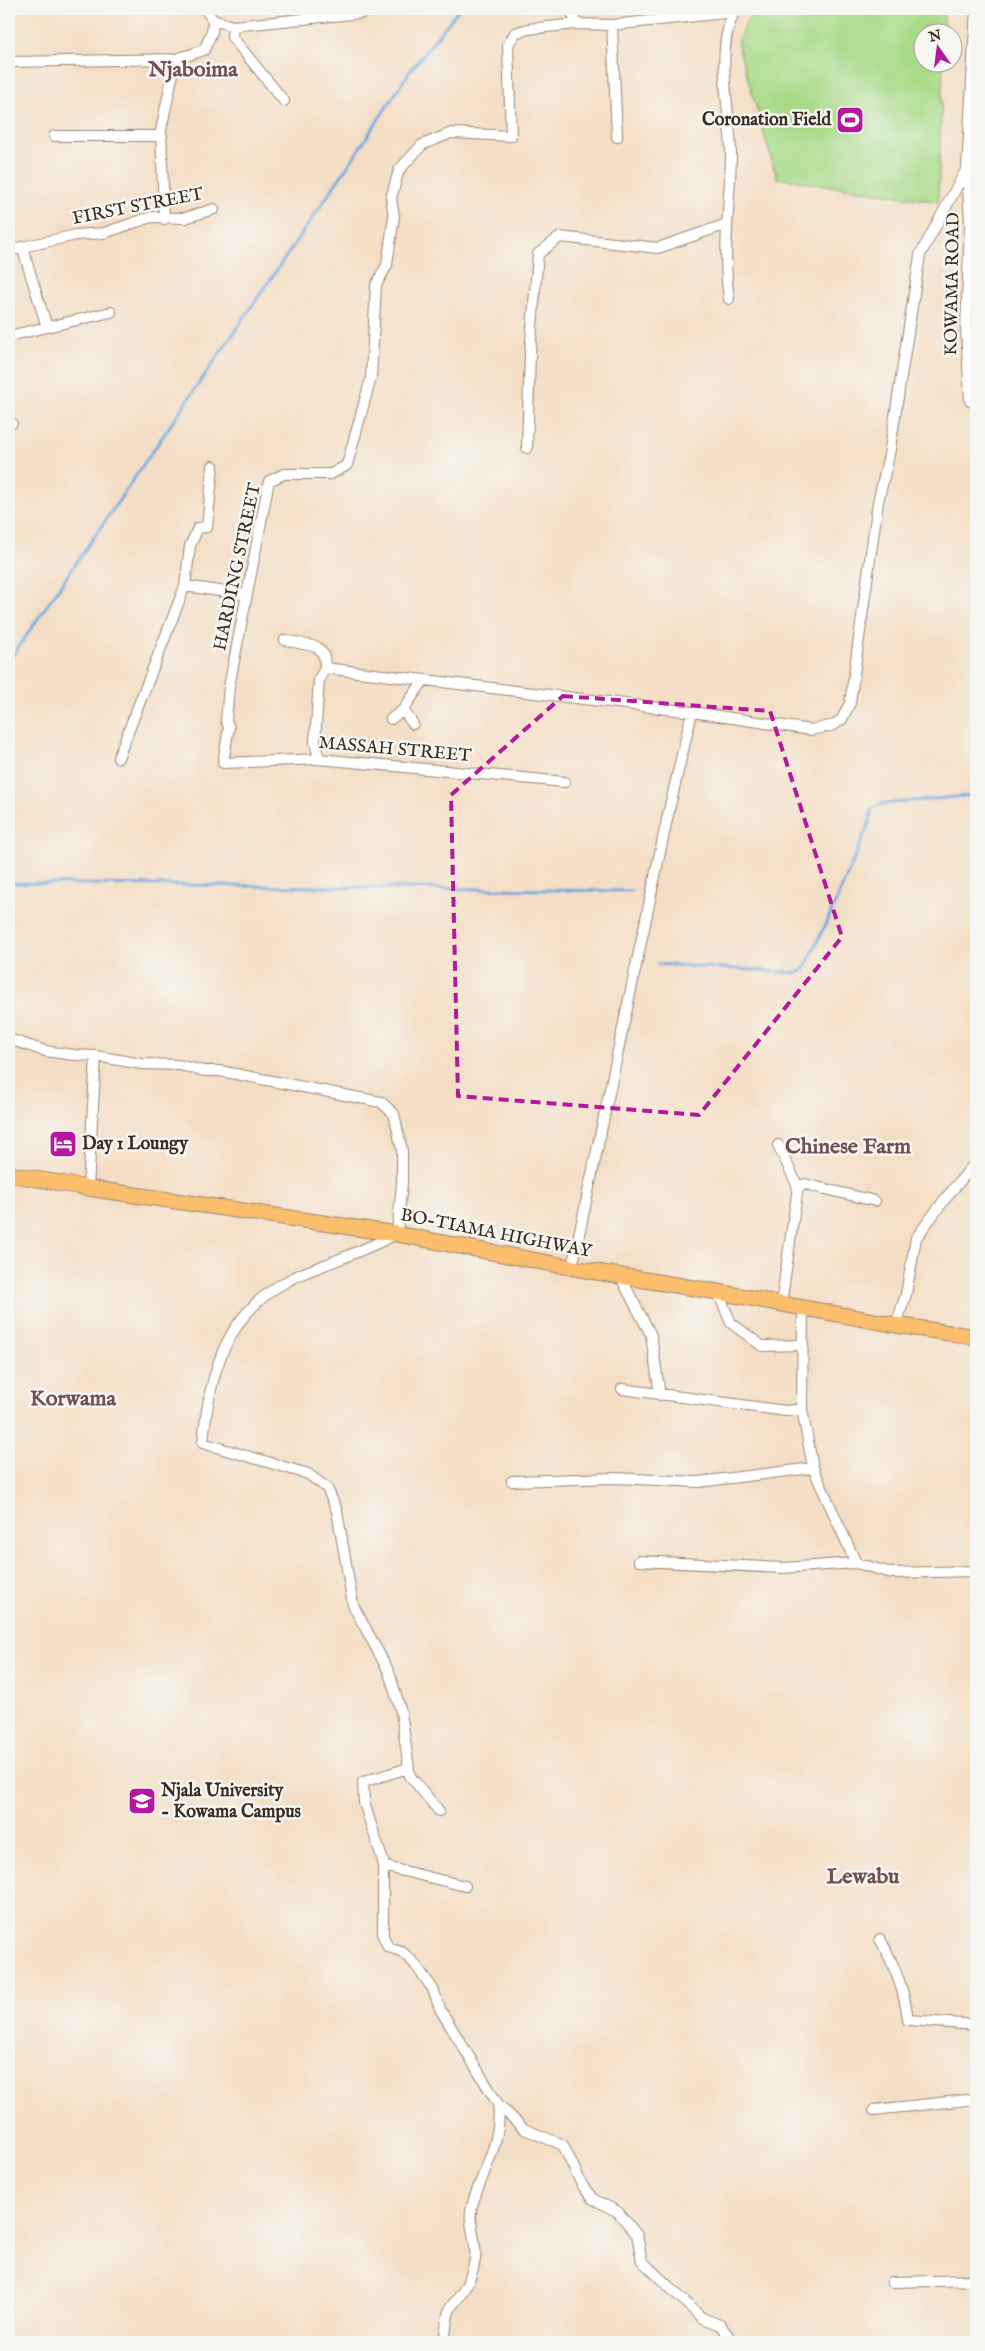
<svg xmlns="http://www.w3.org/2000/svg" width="985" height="2351" font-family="'IM FELL English',serif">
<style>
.green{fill:#a8da88;stroke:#728253}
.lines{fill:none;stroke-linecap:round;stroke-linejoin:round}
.stream{stroke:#70a8df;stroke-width:3}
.minor-casing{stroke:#988472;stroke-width:12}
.highway-casing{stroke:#988472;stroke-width:17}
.minor{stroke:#fff;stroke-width:10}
.highway{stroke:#fabe6d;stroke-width:15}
.marked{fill:none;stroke:#b5179e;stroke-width:4;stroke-dasharray:10 6;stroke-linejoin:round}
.labels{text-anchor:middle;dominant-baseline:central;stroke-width:5;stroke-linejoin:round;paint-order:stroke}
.poi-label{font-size:18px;font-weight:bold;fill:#3b2a1e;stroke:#f6f6f2;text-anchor:start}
.street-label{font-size:18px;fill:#3b2a1e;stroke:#f6f6f2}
.district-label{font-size:22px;font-weight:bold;fill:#744e53;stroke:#f6f6f2}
</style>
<rect width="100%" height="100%" fill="#f6f6f2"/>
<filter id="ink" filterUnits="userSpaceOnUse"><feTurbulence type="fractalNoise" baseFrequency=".02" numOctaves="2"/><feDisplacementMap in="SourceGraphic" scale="10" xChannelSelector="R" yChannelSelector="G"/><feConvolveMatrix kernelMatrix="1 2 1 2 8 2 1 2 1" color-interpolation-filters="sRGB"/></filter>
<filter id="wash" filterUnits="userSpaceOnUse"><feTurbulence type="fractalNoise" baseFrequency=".0096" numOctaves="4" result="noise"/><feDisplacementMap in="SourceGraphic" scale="20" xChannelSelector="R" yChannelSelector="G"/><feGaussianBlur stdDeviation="1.12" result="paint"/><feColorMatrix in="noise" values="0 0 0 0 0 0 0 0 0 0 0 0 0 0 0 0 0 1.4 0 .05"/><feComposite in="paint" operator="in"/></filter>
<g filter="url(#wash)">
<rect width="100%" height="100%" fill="#f4dec5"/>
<path class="green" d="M753,9H944V32H922V62L943,63L938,202L777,178L737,42Z"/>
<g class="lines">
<path class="stream" d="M9,661L350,163L410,71L459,9
M9,883L631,891
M657,964L797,973L804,970L835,904L870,821L872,809L882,804L976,795"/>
</g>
</g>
<g filter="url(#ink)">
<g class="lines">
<defs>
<path id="minor" d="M205,9L213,20L233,26L362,13
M571,9L576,24
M612,25L617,137
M233,26L232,37L284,101
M11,62L176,59L204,50L212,32L213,20
M54,136H162
M164,219L161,130L176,59
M22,247L47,327
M9,250L76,235L104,233L151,217L185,218L214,209
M729,299C722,252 730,203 731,155C731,111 713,49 736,9
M9,336L111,312
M970,401L966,328L970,223L967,168L976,9
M9,424L12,423
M527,448L530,353L538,254L560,237L658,248L727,224
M185,586L247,595
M285,640L317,647L324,655L325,668L319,679L315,742L319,759
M325,668L692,712L811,730L834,725L842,719L850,703L878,502L889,455L920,255L967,168
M403,710L413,724
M391,719L403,710L424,680
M118,758L185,586L190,546L198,528L207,527L213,466
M565,782L319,759L223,763L229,727L226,721L229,687L269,481L284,474H331L347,465L371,378L376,285L387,265L394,216L391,198L399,170L422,145L451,133L511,136L508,45L515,33L528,29L576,24L612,25L734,12
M9,1039L45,1051L74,1055L96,1056L88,1188
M96,1056L142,1064L179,1065L204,1071H220L381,1102L394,1114L402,1150V1183L397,1234C374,1245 351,1255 327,1264C315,1269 301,1273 289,1280C224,1314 209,1376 203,1443L308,1474L327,1488L337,1511L353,1605L389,1672L401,1712L410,1776L439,1811
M778,1145L798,1187
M572,1268L669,810L692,712
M620,1276L651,1335L660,1395
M718,1292L731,1323L762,1346L803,1345
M781,1304L798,1187L805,1184L875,1201
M896,1325L906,1294L916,1238L945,1199L976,1162
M622,1389L786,1411L802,1409
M512,1481L615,1478L698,1482L813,1468
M639,1561L783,1568L856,1563L813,1468L802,1409L803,1307
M856,1563L892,1573L976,1571
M408,1768L363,1782L364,1803L383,1861V1936L388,1947L401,1951L414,1963L433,1989L440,2009L498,2104L524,2129L563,2145L582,2185L593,2199L618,2212L637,2235L642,2261L702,2318L720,2325L733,2342
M383,1866L465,1886
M880,1939C894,1964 905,1992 908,2020L976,2025
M874,2110L976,2099
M892,2282L976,2280
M444,2342C446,2332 446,2316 450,2309C452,2304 456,2301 459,2297C467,2286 473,2272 475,2259C478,2241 467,2224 472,2206C482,2171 503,2142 498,2104"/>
<path id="highway" d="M9,1174L88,1188L397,1234L585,1270L718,1292L896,1325L976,1337"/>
</defs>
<use href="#minor" class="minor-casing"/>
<use href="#highway" class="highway-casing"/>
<use href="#minor" class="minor"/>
<use href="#highway" class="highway"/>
</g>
</g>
<path class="marked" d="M563,696L770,711L842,937L699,1115L458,1096L451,795Z"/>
<defs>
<symbol id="stadium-square" viewBox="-11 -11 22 22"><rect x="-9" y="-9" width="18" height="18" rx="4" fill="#b5179e" stroke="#f6f6f2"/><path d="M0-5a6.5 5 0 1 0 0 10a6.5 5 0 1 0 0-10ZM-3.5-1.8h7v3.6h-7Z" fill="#fff"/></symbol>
<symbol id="hotel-square" viewBox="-11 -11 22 22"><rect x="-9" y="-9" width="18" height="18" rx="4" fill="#b5179e" stroke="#f6f6f2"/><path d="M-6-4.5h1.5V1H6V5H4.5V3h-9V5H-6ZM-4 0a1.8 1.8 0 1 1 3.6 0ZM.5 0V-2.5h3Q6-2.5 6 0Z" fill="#fff"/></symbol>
<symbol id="university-square" viewBox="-11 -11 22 22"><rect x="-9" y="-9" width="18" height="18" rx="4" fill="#b5179e" stroke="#f6f6f2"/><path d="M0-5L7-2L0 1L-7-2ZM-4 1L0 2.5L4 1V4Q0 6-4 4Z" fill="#fff"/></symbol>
</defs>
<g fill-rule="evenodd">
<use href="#stadium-square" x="834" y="104" width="32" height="32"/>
<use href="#hotel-square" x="47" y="1128" width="32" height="32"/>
<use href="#university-square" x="126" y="1785" width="32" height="32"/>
</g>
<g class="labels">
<g class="poi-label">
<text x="831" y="120" text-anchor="end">Coronation Field</text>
<text x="82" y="1144">Day 1 Loungy</text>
<text x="161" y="1791">Njala University<tspan x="161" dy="21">- Kowama Campus</tspan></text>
</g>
<g class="street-label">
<text transform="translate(138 207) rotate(-11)">FIRST STREET</text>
<text transform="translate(953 284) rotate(-89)">KOWAMA ROAD</text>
<text transform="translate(238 567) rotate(-78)">HARDING STREET</text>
<text transform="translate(395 750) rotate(5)">MASSAH STREET</text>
<text transform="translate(496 1234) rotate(11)">BO-TIAMA HIGHWAY</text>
</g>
<g class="district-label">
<text x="193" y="70">Njaboima</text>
<text x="848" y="1147">Chinese Farm</text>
<text x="73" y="1399">Korwama</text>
<text x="863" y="1877">Lewabu</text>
</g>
</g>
<rect width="985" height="2351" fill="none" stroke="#f6f6f2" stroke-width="30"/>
<g transform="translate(938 48) rotate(346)"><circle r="24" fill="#f6f6f2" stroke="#aba49d"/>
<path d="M0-4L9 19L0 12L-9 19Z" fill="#b5179e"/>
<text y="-8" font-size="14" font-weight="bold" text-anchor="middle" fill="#3b2a1e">N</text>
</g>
</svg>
